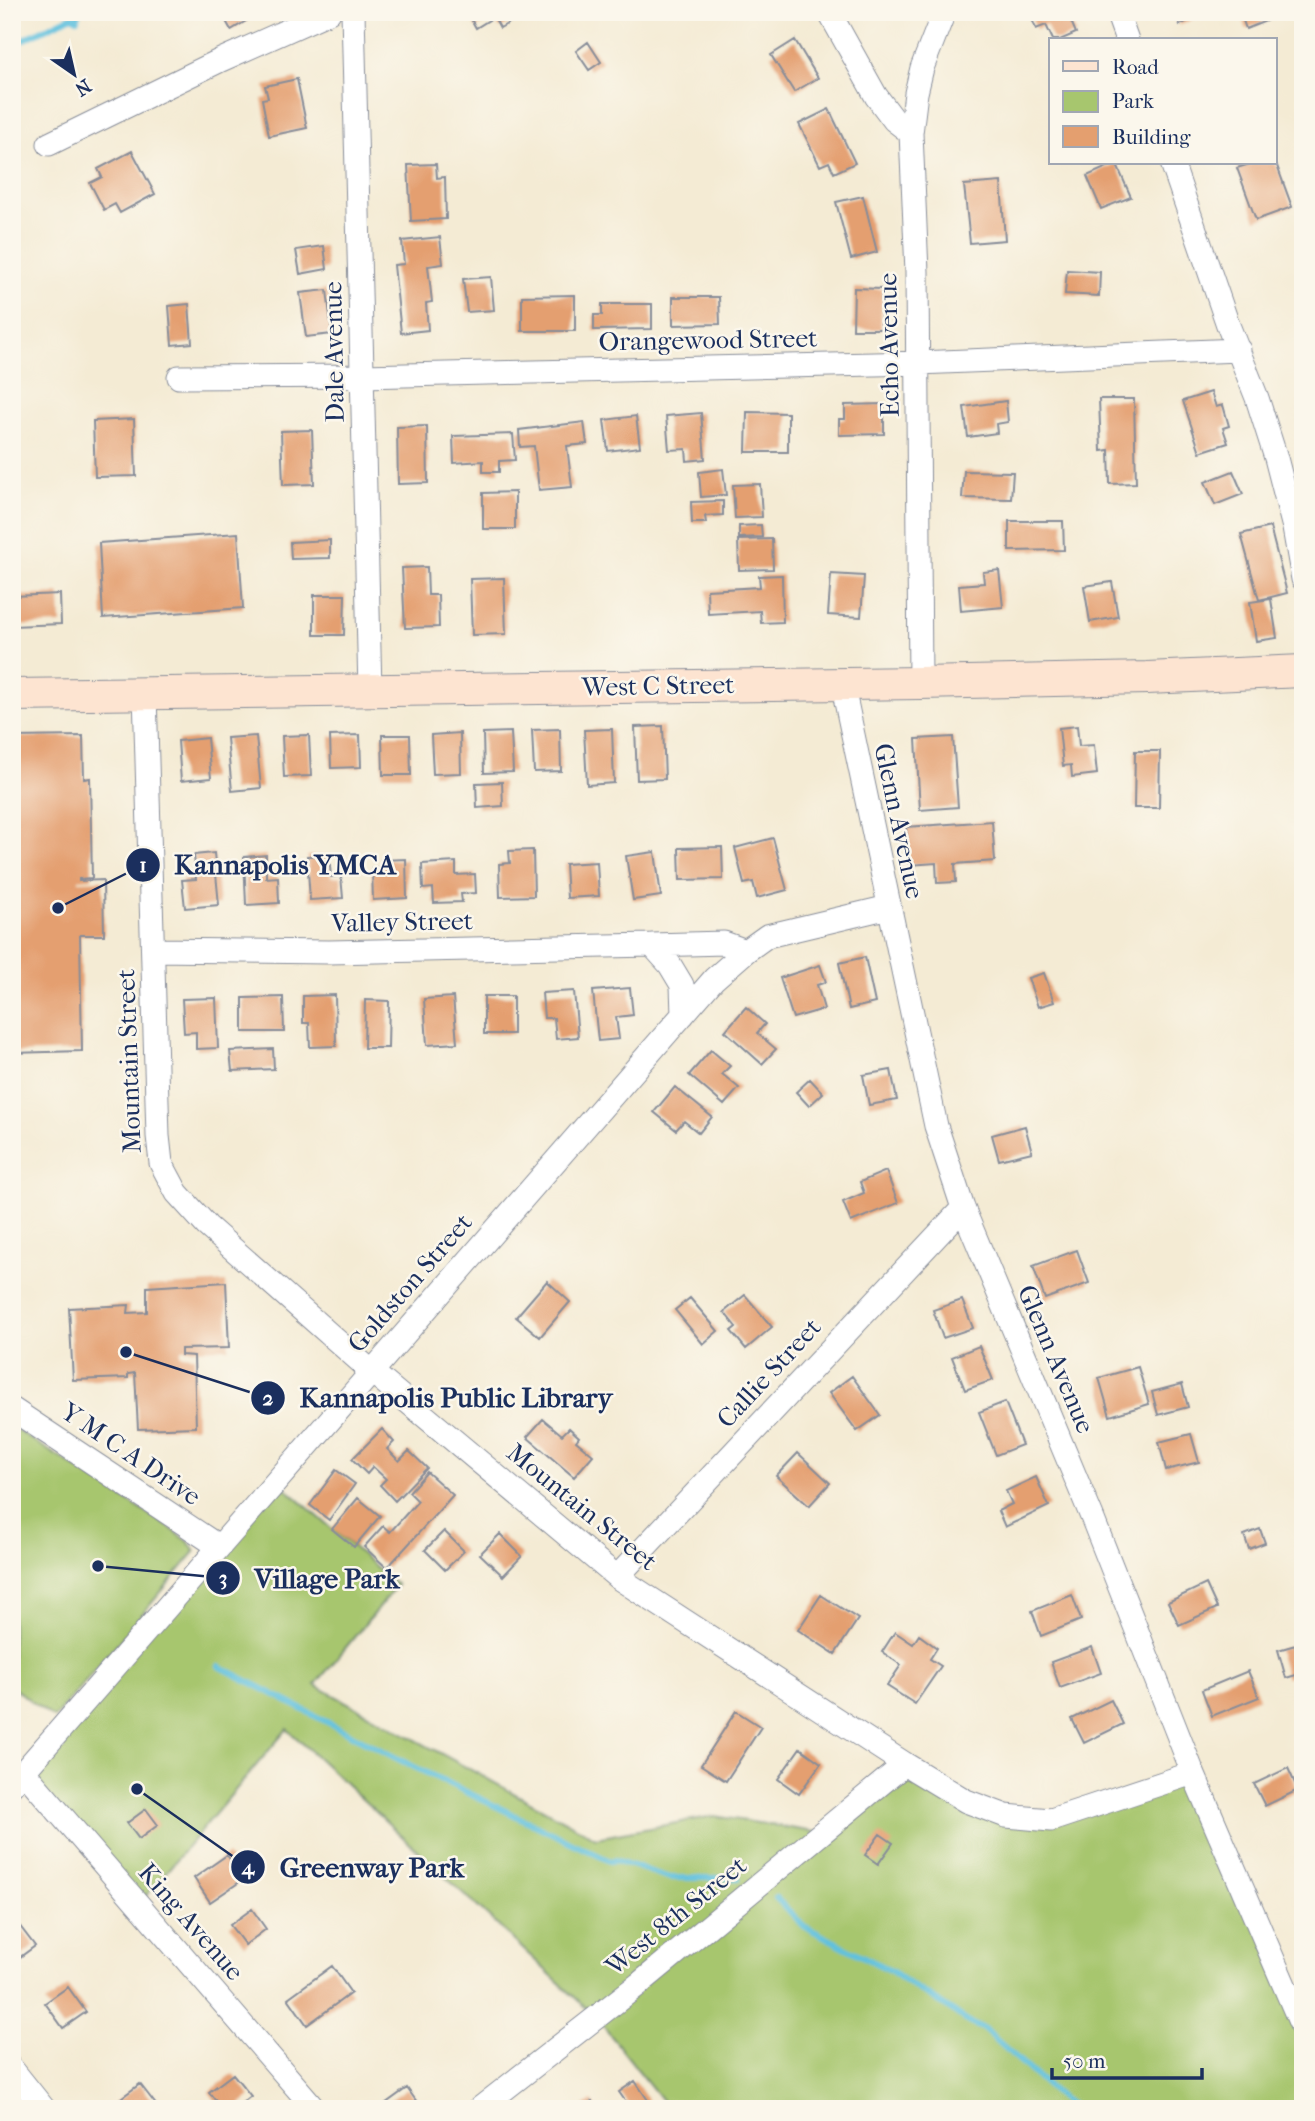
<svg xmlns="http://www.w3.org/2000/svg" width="1315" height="2121" font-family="'IM FELL French Canon',serif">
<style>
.green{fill:#a7c66e;stroke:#617a66;stroke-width:2}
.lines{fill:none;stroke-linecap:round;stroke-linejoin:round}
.stream{stroke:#60c1de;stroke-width:6}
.building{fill:#e49f6f}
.minor-casing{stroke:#888d99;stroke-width:25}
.secondary-casing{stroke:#888d99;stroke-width:34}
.minor{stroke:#fff;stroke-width:23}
.secondary{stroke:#fde4d1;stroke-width:32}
.labels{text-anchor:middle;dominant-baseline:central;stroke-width:5;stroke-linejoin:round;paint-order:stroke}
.street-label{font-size:26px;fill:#1b2f5e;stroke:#fbf7ec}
.leader{fill:none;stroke:#1b2f5e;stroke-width:2.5}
.callout-dot{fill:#1b2f5e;stroke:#fbf7ec;stroke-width:2.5}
.mark-label{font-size:21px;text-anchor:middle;font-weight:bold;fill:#fff}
.callout-label{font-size:28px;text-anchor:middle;font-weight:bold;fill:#1b2f5e;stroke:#fbf7ec;stroke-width:5;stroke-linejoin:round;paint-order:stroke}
</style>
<rect width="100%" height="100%" fill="#fbf7ec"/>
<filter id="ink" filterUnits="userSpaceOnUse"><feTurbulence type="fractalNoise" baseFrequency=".0143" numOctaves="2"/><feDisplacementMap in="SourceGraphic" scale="14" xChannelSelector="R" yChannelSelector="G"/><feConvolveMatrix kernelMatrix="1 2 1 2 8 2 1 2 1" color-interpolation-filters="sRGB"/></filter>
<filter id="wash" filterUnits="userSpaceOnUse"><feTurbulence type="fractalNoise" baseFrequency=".00686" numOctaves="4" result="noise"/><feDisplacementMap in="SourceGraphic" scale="28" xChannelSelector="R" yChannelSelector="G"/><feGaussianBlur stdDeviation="1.57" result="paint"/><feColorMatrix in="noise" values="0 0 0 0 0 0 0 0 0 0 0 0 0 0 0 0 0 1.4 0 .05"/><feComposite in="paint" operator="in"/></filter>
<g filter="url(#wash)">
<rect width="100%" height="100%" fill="#f4ebd4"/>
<path class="green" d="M12,1427L170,1528L188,1541L195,1552L54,1718L12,1687Z
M276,1480L397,1585L315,1685L596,1838L714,1816L821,1833L905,1764L978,1805L1051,1820L1193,1773L1303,2029V2109H669L596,2017L287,1729L139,1904L24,1772Z"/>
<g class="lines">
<path class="stream" d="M12,45L72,16L77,19L79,12
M219,1666L406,1763L610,1861L615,1860L670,1878H738
M776,1898L804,1926L893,1972C907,1985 924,1992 940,2003C954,2011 967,2025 983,2028L1063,2100L1078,2109"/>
</g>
<g id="blocks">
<path class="building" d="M221,12H261L231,30Z
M467,12H528L500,28L494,17L476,28Z
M1029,12H1067L1076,33L1060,40H1053L1046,25L1036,29Z
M1174,12H1207L1180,25Z
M1240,12H1262L1266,21L1246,29Z
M795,40L818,78L794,92L771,55Z
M588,42L601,62L589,70L576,51Z
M297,79L307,128L269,136L262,99L268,98L265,86Z
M829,109L855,163L834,173L829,162L820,166L799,124Z
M132,151L155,194L120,213L115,204L104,210L90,183L102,177L98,169Z
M1116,163L1131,197L1101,209L1087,176Z
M1253,163H1276L1292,207L1256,220L1237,168Z
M436,164L437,178L445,177L446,219L411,221L408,165Z
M1001,182L1005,240L970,243L964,185Z
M863,196L877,252L851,259L836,202Z
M440,237L443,264L428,266L432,302L426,303L428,330L401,333L394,265L404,264L402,241Z
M324,246L327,269L300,274L296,250Z
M1067,270L1100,272L1099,296L1065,294Z
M491,277L494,310L467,312L463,279Z
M854,288L882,289L881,329H853Z
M327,290L332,334L306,337L300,293Z
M575,295V331H522V296Z
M673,297H719L720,324L673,325Z
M189,304L192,343L172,345L169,306Z
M602,304H652V329L594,330V315H602Z
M1211,392L1216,407L1223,405L1229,426L1223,428L1228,443L1200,452L1183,401Z
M1099,399H1134L1136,483L1110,484L1109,450L1101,451Z
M1006,401L1008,422L996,424L997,433L968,437L964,407Z
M884,404V434L839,435V419H845V405Z
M747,412L788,413V452H746Z
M701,413L705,459L687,461L686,449L669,450L666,416Z
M636,416L640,447L608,451L604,420Z
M134,419L136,476L95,477L93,421Z
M584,422L587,444L567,446L572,487L539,490L534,446L520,447L519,430Z
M427,426L428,483L398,484L397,427Z
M312,430L314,484L283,485L281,431Z
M513,434L515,460L499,461V472H483V461L454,463L453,436Z
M723,469L726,495L701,497L699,472Z
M964,471L1013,472L1011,499L962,498Z
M1233,471L1243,494L1215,505L1205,482Z
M760,484L762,517L735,518L733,485Z
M515,492V529H483V493Z
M723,501V515L705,516L706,523H692L691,502Z
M1009,521H1063L1064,550L1009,551Z
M761,525L762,537L739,538V526Z
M1270,527L1287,593L1259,600L1241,534Z
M238,533L243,608L103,618L99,543Z
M772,539L773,569L739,570L738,540Z
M330,540V558L291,559L290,542Z
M427,567L428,595H438L439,627L405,628L402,568Z
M999,570L1003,607L961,611L959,585L984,583L983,572Z
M831,574L864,576L861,617L828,615Z
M782,575L783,622L761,623L760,611L708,614L707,590L760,587L759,576Z
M504,578L506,634L472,635L470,579Z
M1112,582L1118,617L1090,622L1084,586Z
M60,594L61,624L12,626V596Z
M314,595H345L344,635H314Z
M1271,599L1277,638L1256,641L1250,602Z
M663,726L665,779L637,780L635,727Z
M1077,726L1079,746L1094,745L1097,774L1072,777L1071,765L1063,766L1059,728Z
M560,729L561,771L534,772L532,730Z
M612,729L614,783L587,785L584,730Z
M511,732L513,772L484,773L483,733Z
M460,733L461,773L433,774L431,735Z
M309,735L311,776L284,777L282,736Z
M360,735L361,767L331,768L330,736Z
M382,735H410L411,775H383Z
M83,736L84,779L90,778L92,878L79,879V881L103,880L104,935H80L82,1051L12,1053V737Z
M256,736L261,788L232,791L227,738Z
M953,737L958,807L920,810L916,739Z
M207,738L211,778L181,781L178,741Z
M1135,751H1160L1159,808H1134Z
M502,782L503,806L477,808L476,783Z
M992,821L995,861L955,864L956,882L937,883L936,863L909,865L906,827Z
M773,838L787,890L757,898L753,882L744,884L735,848Z
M722,847L723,879L680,880L679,848Z
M533,850L534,896L500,897L499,864L510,863L509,851Z
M655,852L661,896L633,900L626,856Z
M214,853L219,905L185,908L182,880L196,879L194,855Z
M266,855V878L278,877L279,903L246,905L244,857Z
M329,855L331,877L341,876L343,898L310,900L307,856Z
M406,859L407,898L373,900L372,868L381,867V860Z
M456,862V875L475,874L476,893L461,894L462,902L434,903L433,888L423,889L422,864Z
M597,862L599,896L567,898L565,864Z
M865,957L875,1003L849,1009L839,963Z
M820,965L826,982L817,985L824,1009L793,1018L780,978Z
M1044,973L1054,1002L1038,1007L1028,978Z
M630,988L633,1015L616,1017L619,1039L598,1041L593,991Z
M574,991L578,1037L556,1039L554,1018H544L542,993Z
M335,995L336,1046L310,1047L309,1023H303V996Z
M484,996H513V1034H484Z
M283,997L284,1032H243V998Z
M453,997L457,1043L427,1045L424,999Z
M216,998L218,1048L196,1049V1032L184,1033L182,999Z
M365,1000L389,1001L388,1048H364Z
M746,1007L765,1024L757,1033L776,1049L762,1064L725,1031Z
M273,1049L274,1069L232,1071L230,1051Z
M711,1050L730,1066L722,1074L739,1088L724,1105L689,1075Z
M891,1070L897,1100L869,1105L863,1075Z
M810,1079L823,1093L809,1106L796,1092Z
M675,1087L712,1117L699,1133L684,1121L676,1130L654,1112Z
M1025,1126L1032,1152L999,1160L992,1135Z
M886,1171L898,1203L851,1222L843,1202L864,1193L860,1182Z
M1077,1250L1089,1283L1045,1299L1033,1266Z
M547,1281L570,1302L540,1337L516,1317Z
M226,1282L229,1348L181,1349V1355L194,1356L196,1427L138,1429L135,1373L128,1374V1378L73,1380L69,1308L129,1305L128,1313L147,1312V1287Z
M745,1295L772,1327L746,1349L731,1331L736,1327L724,1312Z
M690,1298L718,1331L703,1344L675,1310Z
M962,1300L973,1328L943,1338L933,1310Z
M979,1346L993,1380L965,1390L952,1357Z
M1138,1367L1149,1404L1110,1416L1099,1378Z
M852,1376L880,1415L857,1431L829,1393Z
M1182,1384L1188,1407L1158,1415L1152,1392Z
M1005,1402L1022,1445L996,1455L979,1412Z
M543,1419L562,1435L569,1428L579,1437L576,1441L593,1455L574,1477L527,1437Z
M382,1429L394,1442L387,1449L399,1461L409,1451L427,1468L395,1501L380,1485L386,1479L373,1467L367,1474L352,1459Z
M1191,1434L1199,1462L1166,1470L1159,1442Z
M798,1453L830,1483L809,1506L776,1476Z
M336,1470L355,1484L329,1520L310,1505Z
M427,1472L453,1495L387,1568L364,1547L383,1526L390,1532L418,1501L409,1492Z
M1036,1477L1049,1506L1005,1527L998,1511L1012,1504L1006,1491Z
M358,1498L380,1516L354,1547L332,1529Z
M1260,1529L1265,1543L1249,1549L1244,1535Z
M444,1531L464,1551L445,1570L425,1550Z
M500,1534L522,1556L503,1576L480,1554Z
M1206,1584L1217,1608L1179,1625L1168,1602Z
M821,1595L858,1619L835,1654L798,1630Z
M1072,1595L1081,1620L1041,1636L1032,1611Z
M895,1632L913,1644L919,1635L937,1648L930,1659L941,1666L915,1704L887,1686L901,1665L882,1652Z
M1299,1644L1303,1659V1673L1286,1678L1278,1650Z
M1092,1647L1101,1673L1060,1688L1051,1662Z
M1248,1671L1259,1697L1212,1716L1202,1690Z
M1111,1700L1123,1724L1084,1743L1072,1719Z
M736,1711L761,1727L726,1781L701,1765Z
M800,1748L821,1763L799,1794L778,1779Z
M1288,1768L1298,1790L1265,1806L1254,1784Z
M146,1809L158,1825L139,1839L127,1823Z
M880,1834L893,1843L878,1864L865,1855Z
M227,1855L244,1879L210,1902L194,1878Z
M252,1909L266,1929L245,1945L230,1925Z
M19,1925L35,1946L12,1963V1930Z
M332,1966L351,1993L307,2025L288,1998Z
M68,1987L86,2012L63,2028L45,2003Z
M233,2074L251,2096L234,2109H222L209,2092Z
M635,2081L654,2109H631L619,2092Z
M140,2084L157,2106L153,2109H106Z
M407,2088L422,2109H378Z
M592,2101L597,2109H580Z"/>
</g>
</g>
<g filter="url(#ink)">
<use href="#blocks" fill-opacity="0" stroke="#888d99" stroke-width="2"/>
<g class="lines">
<defs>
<path id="minor" d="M353,12L370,690
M829,12L876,96L894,120L911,133
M1117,12L1127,40
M49,144L221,60L329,12
M1172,163L1228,325L1257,398L1276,458L1294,528L1303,579
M179,377L363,376L918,363L1239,350
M842,683L936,1126L963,1208L1092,1517L1193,1773L1303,2029
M920,683L917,272L911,133L916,93L922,68L944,12
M145,693L158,1136L161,1163L177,1193L207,1226L371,1371L617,1577L905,1764L966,1801L1006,1816L1051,1820L1193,1773
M652,945L724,943L746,951L767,936L889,907
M153,950L329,952L652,945L670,965L682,985L683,1015
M12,1409L218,1546
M617,1577L963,1208
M24,1772L315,2109
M12,1785L714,979L746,951
M12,2069L44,2109
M479,2109L639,1984L905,1764"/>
<path id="secondary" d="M12,695L920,683L1147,678L1303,671"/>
</defs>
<use href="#minor" class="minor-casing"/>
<use href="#secondary" class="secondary-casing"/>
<use href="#minor" class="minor"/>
<use href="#secondary" class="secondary"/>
</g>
</g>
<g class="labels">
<g class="street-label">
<text transform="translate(708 340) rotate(-1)">Orangewood Street</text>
<text transform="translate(889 345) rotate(-91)">Echo Avenue</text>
<text transform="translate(334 352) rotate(-91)">Dale Avenue</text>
<text transform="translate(658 686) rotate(-1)">West C Street</text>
<text transform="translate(899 821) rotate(78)">Glenn Avenue</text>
<text transform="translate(402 922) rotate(-1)">Valley Street</text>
<text transform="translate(129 1061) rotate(-92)">Mountain Street</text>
<text transform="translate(410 1283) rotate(-49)">Goldston Street</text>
<text transform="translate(1056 1359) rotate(67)">Glenn Avenue</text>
<text transform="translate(769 1373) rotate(-47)">Callie Street</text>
<text transform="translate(131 1454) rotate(34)">Y M C A Drive</text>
<text transform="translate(582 1507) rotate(39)">Mountain Street</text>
<text transform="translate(676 1916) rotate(-39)">West 8th Street</text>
<text transform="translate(191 1922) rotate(49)">King Avenue</text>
</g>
</g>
<path class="leader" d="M58 908L143 865M126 1352L268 1398M98 1566L223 1578M137 1789L248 1867"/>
<g class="callout-dot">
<circle cx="58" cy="908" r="7"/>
<circle cx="126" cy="1352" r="7"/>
<circle cx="98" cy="1566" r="7"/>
<circle cx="137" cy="1789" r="7"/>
<circle cx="143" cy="865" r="18"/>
<circle cx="268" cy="1398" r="18"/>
<circle cx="223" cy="1578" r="18"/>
<circle cx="248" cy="1867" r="18"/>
</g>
<g class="mark-label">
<text x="143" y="872">1</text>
<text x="268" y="1405">2</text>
<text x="223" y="1585">3</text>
<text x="248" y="1874">4</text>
</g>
<g class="callout-label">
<text x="285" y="874">Kannapolis YMCA</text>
<text x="456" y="1407">Kannapolis Public Library</text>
<text x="327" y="1588">Village Park</text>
<text x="372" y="1877">Greenway Park</text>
</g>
<rect width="1315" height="2121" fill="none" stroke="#fbf7ec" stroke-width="42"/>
<rect x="1049" y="38" width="228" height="126" fill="#fbf7ec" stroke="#a1a7b3" stroke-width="2"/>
<rect x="1063" y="61" width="35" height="10" fill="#fde4d1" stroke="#a1a7b3" stroke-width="2"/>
<text x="1112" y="74" font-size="21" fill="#1b2f5e">Road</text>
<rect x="1063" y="91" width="35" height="21" fill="#a7c66e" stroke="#a1a7b3" stroke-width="2"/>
<text x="1112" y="108" font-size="21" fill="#1b2f5e">Park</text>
<rect x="1063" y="126" width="35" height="21" fill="#e49f6f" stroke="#a1a7b3" stroke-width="2"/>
<text x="1112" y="144" font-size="21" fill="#1b2f5e">Building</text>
<g transform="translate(74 74) rotate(146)" stroke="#fbf7ec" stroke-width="5" paint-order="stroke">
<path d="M0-5L12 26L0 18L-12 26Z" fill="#1b2f5e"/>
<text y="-10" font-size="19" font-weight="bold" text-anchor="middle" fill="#1b2f5e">N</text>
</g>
<path d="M1052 2068v10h150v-10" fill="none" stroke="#1b2f5e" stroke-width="3.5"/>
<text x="1063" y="2068" font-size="21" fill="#1b2f5e" stroke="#fbf7ec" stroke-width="5" paint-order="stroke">50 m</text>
</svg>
